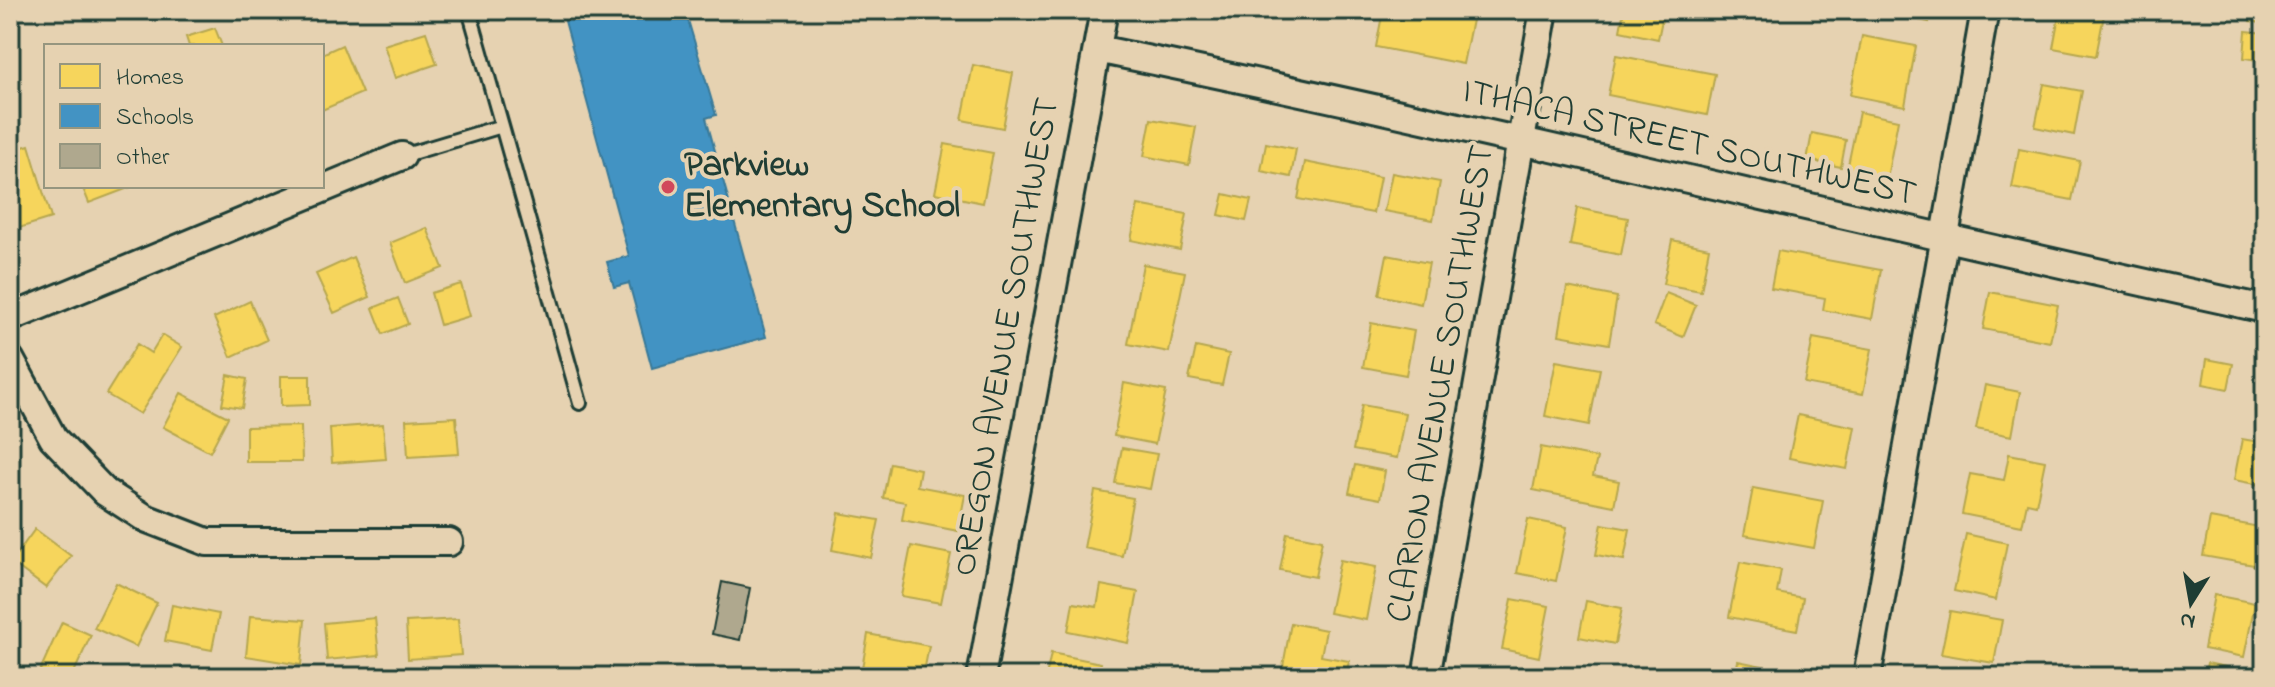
<svg xmlns="http://www.w3.org/2000/svg" width="2275" height="687" font-family="'Indie Flower',sans-serif">
<style>
.homes{fill:#f6d55c;stroke:#b6a750;stroke-width:2}
.schools{fill:#4393c3;stroke:#387998;stroke-width:2}
.building{fill:#afa88e;stroke:#1f3d34;stroke-width:2}
.lines{fill:none;stroke-linecap:round;stroke-linejoin:round}
.lane-casing{stroke:#1f3d34;stroke-width:18}
.street-casing{stroke:#1f3d34;stroke-width:32}
.lane{stroke:#e6d2b1;stroke-width:12}
.street{stroke:#e6d2b1;stroke-width:26}
.poi-dot{fill:#d1495b;stroke:#e6d2b1;stroke-width:3}
.labels{text-anchor:middle;dominant-baseline:central;stroke-width:8;stroke-linejoin:round;paint-order:stroke}
.street-label{font-size:36px;fill:#1f3d34;stroke:#e6d2b1}
.poi-label{font-size:36px;font-weight:bold;fill:#1f3d34;stroke:#e6d2b1;text-anchor:start}
</style>
<rect width="100%" height="100%" fill="#e6d2b1"/>
<filter id="ink" filterUnits="userSpaceOnUse"><feTurbulence type="fractalNoise" baseFrequency=".0125" numOctaves="2"/><feDisplacementMap in="SourceGraphic" scale="16" xChannelSelector="R" yChannelSelector="G"/><feConvolveMatrix kernelMatrix="1 2 1 2 8 2 1 2 1" color-interpolation-filters="sRGB"/></filter>
<g filter="url(#ink)">
<path class="homes" d="M1383,10H1418L1472,20L1463,64L1376,47Z
M1624,10H1664L1658,39L1620,31Z
M1869,10H1931L1929,22Z
M2060,10H2105L2096,56L2053,48Z
M2252,10H2265V24L2250,21Z
M215,28L222,46H189L186,37Z
M2246,31L2265,33V61L2244,58Z
M426,32L437,64L395,78L384,45Z
M1862,36L1916,46L1905,106L1850,95Z
M342,45L362,93L322,110V54Z
M1616,55L1715,74L1707,115L1608,95Z
M973,65L1013,73L1003,128L962,120Z
M2044,84L2082,91L2074,135L2035,127Z
M1859,112L1898,120L1887,178L1847,170Z
M1151,119L1196,127L1189,165L1144,156Z
M1812,133L1846,140L1841,167L1807,160Z
M1266,143L1296,149L1291,177L1261,171Z
M945,144L993,153L983,203L935,193Z
M29,145L51,218L19,228L10,197V151Z
M2019,149L2080,161L2072,200L2012,188Z
M1305,162L1380,177L1373,213L1298,199Z
M1392,173L1440,182L1433,220L1384,211Z
M82,186H131V187L89,203Z
M1224,194L1251,200L1246,221L1219,215Z
M1138,205L1187,214L1180,250L1131,240Z
M1577,208L1628,218L1621,255L1570,245Z
M427,228L443,268L405,283L390,243Z
M1672,240L1709,248L1701,291L1663,284Z
M1778,251L1881,270L1872,319L1823,310L1825,298L1771,288Z
M1387,255L1429,263L1421,304L1379,295Z
M353,257L370,297L334,313L316,274Z
M1143,264L1185,272L1169,352L1128,344Z
M461,284L470,316L440,325L431,293Z
M1567,287L1617,297L1609,344L1559,335Z
M1990,292L2058,305L2050,342L1983,329Z
M1666,293L1696,305L1683,337L1654,325Z
M398,298L408,324L383,334L373,308Z
M250,301L267,340L231,357L214,318Z
M1371,323L1414,331L1406,375L1363,367Z
M162,335L182,347L140,414L106,394L137,344L151,353Z
M1813,338L1872,349L1863,394L1804,383Z
M1196,347L1229,354L1222,385L1189,379Z
M2207,359L2233,364L2228,389L2203,384Z
M1556,361L1600,369L1589,425L1545,416Z
M2263,370H2265V413L2255,411Z
M228,375L247,379L242,408L222,405Z
M281,376H310V405L281,406Z
M1124,383L1166,391L1155,444L1114,436Z
M1985,385L2020,392L2012,436L1976,429Z
M181,393L228,417L210,452L163,427Z
M1362,405L1405,413L1397,458L1353,450Z
M1798,415L1855,427L1847,469L1789,458Z
M456,417L459,454L408,457L406,420Z
M383,424L386,459L332,463L330,428Z
M301,426L302,462H246V427Z
M2242,439L2265,443V486L2234,480Z
M1541,447L1597,458L1593,476L1619,481L1614,506L1533,490Z
M1122,448L1157,454L1150,489L1115,483Z
M2009,454L2045,461L2036,505L2027,503L2022,526L1962,514L1970,474L2004,480Z
M890,463L920,469L917,486L965,495L958,531L902,520L905,502L883,498Z
M1355,465L1385,471L1380,499L1349,493Z
M1753,488L1823,501L1814,548L1744,535Z
M1095,491L1133,498L1122,556L1084,548Z
M839,513L879,520L871,558L832,550Z
M2210,518L2265,528V567L2203,556Z
M1528,519L1567,527L1556,581L1517,573Z
M1602,524L1630,529L1624,560L1596,555Z
M35,529L71,556L46,588L11,562Z
M1287,533L1322,540L1315,577L1280,570Z
M1966,534L2007,543L1996,600L1954,591Z
M911,546L951,554L941,603L901,596Z
M1340,560L1376,567L1366,620L1329,613Z
M1740,562L1781,570L1777,593L1803,598L1797,630L1729,617Z
M116,583L157,603L136,647L94,628Z
M1101,585L1138,592L1128,643L1068,631L1073,603L1097,607Z
M2214,595L2255,603L2244,657L2204,649Z
M1512,599L1549,606L1539,657L1502,649Z
M1586,601L1622,608L1615,644L1579,637Z
M172,605L219,614L212,650L165,641Z
M1950,611L2002,620L1994,663L1941,654Z
M250,616L305,620L301,665L246,656Z
M375,618L379,655L327,660L324,623Z
M458,619L461,655L408,659L406,622Z
M62,622L91,635L72,677H37Z
M1291,623L1326,630L1321,656L1349,661L1346,677H1281Z
M868,634L929,646L923,677L862,668Z
M1051,653L1101,663L1098,677H1046Z
M1738,661L1782,670L1780,677H1735Z
M2207,663L2250,672L2249,677H2204Z"/>
<path class="schools" d="M562,10H685L716,115L706,118L766,337L652,368L629,283L614,287L607,262L629,256Z"/>
<path class="building" d="M722,582L750,588L740,640L712,634Z"/>
<g class="lines">
<defs>
<path id="lane" d="M469,10L502,126
M402,156L502,126L580,403"/>
<path id="street" d="M1097,49C1488,129 1875,225 2265,309
M10,318L402,156
M10,359L53,438L105,492L145,518L207,542H449
M981,677L1104,10
M1426,677L1544,10
M1867,677L1985,10"/>
</defs>
<use href="#lane" class="lane-casing"/>
<use href="#street" class="street-casing"/>
<use href="#lane" class="lane"/>
<use href="#street" class="street"/>
</g>
</g>
<circle class="poi-dot" cx="668" cy="187" r="8"/>
<g class="labels">
<g class="street-label">
<text transform="translate(1689 144) rotate(13)">ITHACA STREET SOUTHWEST</text>
<text transform="translate(1007 337) rotate(-80)">OREGON AVENUE SOUTHWEST</text>
<text transform="translate(1442 384) rotate(-80)">CLARION AVENUE SOUTHWEST</text>
</g>
<g class="poi-label">
<text x="684" y="166">Parkview<tspan x="684" dy="41">Elementary School</tspan></text>
</g>
</g>
<rect width="2275" height="687" fill="none" stroke="#e6d2b1" stroke-width="40"/>
<rect x="20" y="20" width="2235" height="647" fill="none" stroke="#1f3d34" stroke-width="3" filter="url(#ink)"/>
<rect x="44" y="44" width="280" height="144" fill="#e6d2b1" stroke="#96967f" stroke-width="2"/>
<rect x="60" y="64" width="40" height="24" fill="#f6d55c" stroke="#96967f" stroke-width="2"/>
<text x="116" y="84" font-size="24" fill="#1f3d34">Homes</text>
<rect x="60" y="104" width="40" height="24" fill="#4393c3" stroke="#96967f" stroke-width="2"/>
<text x="116" y="124" font-size="24" fill="#1f3d34">Schools</text>
<rect x="60" y="144" width="40" height="24" fill="#afa88e" stroke="#96967f" stroke-width="2"/>
<text x="116" y="164" font-size="24" fill="#1f3d34">Other</text>
<g transform="translate(2191 603) rotate(191)" stroke="#e6d2b1" stroke-width="6" paint-order="stroke">
<path d="M0-6L14 30L0 20L-14 30Z" fill="#1f3d34"/>
<text y="-12" font-size="22" font-weight="bold" text-anchor="middle" fill="#1f3d34">N</text>
</g>
</svg>
